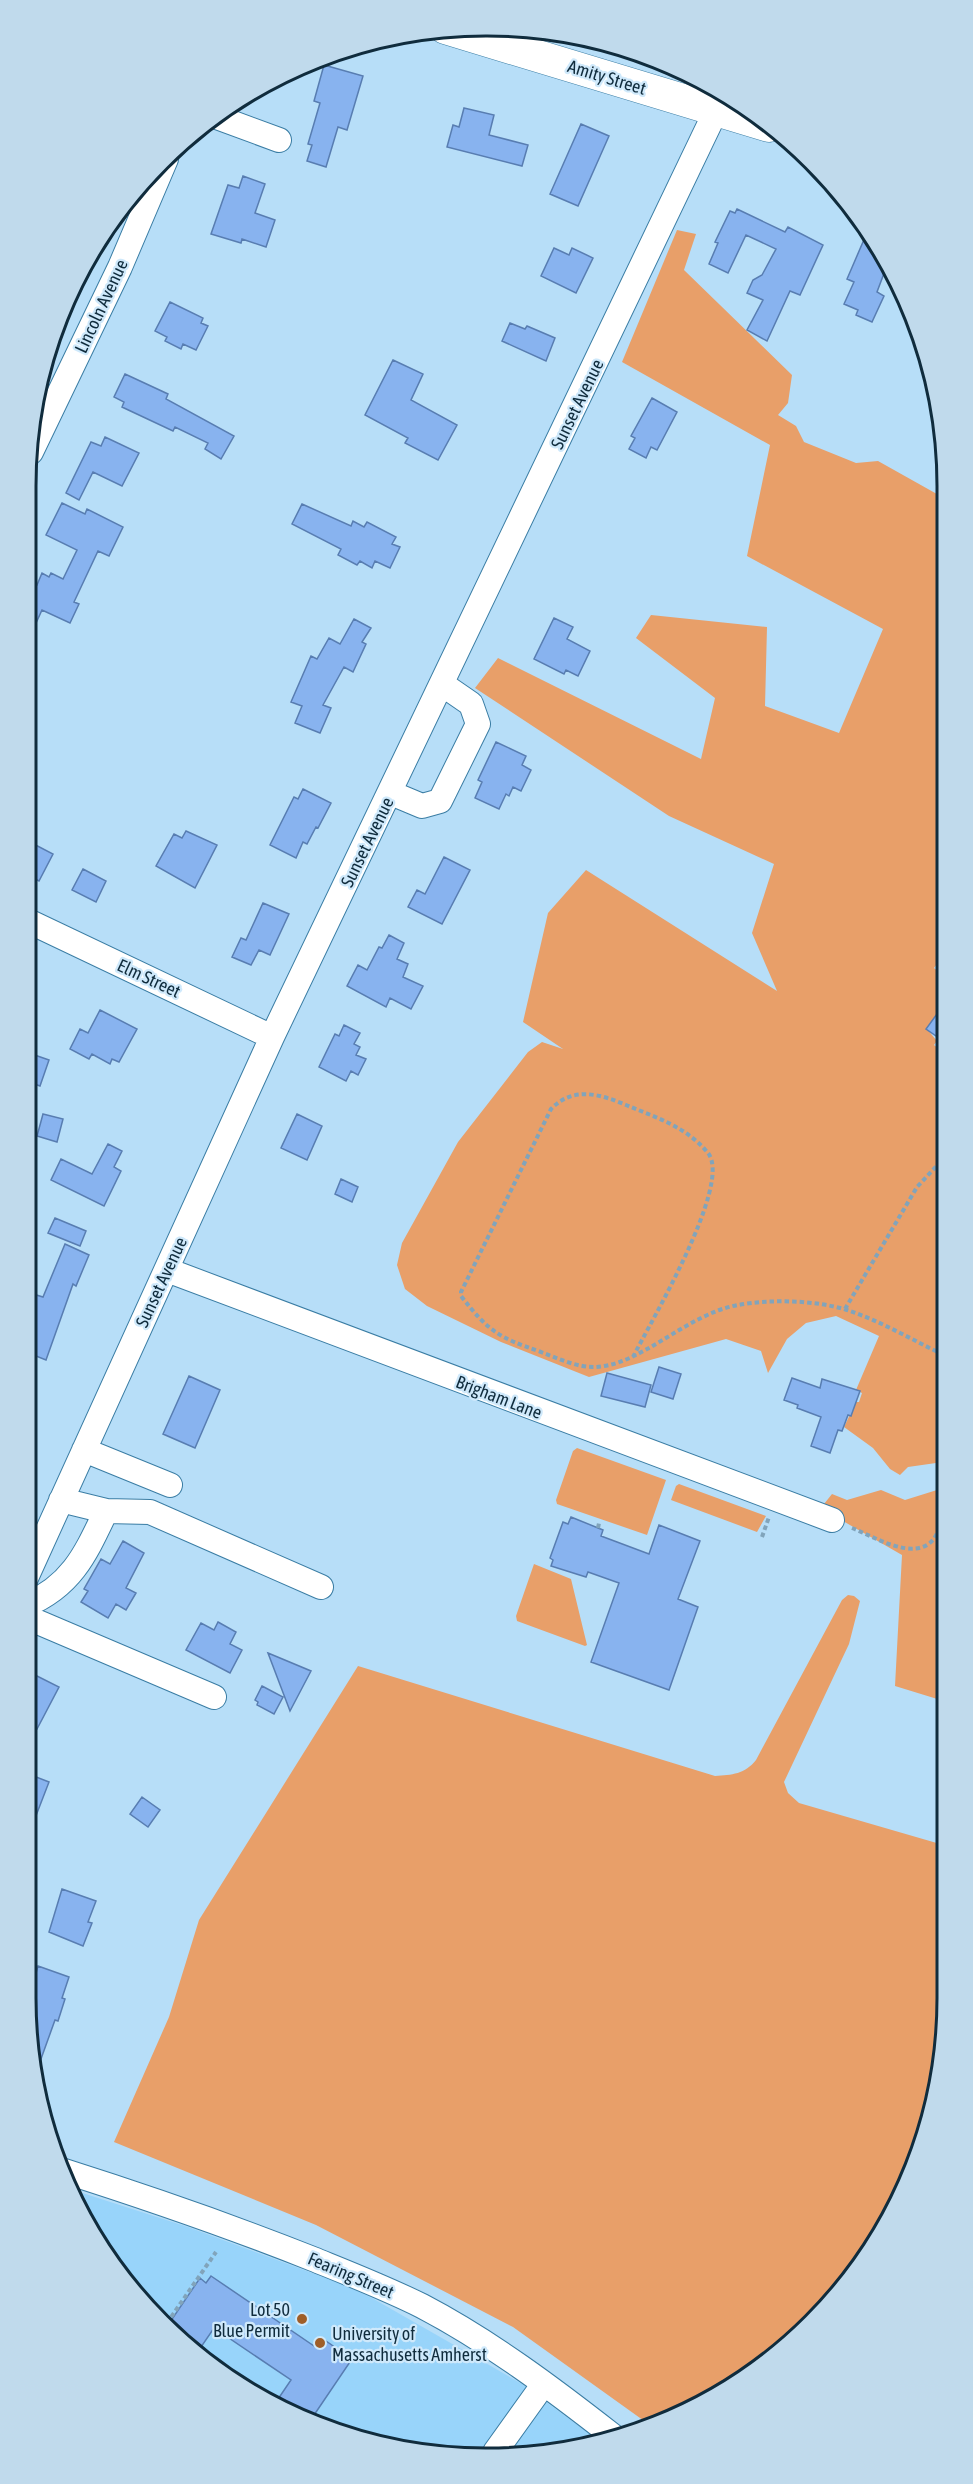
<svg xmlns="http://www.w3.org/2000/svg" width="973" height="2484" font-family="'Asap Condensed',sans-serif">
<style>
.built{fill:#98d4fa}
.green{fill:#e89f69}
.building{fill:#88b3ef;stroke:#587db1;stroke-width:1.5}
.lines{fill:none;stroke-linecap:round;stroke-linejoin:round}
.minor-casing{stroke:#3a7da4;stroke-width:26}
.major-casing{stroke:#3a7da4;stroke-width:33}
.path{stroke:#81a4bb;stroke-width:4;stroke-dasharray:4.5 3;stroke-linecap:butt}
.minor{stroke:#fff;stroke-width:24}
.major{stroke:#fff;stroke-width:32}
.poi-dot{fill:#9f5e28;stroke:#cfe9fb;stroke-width:2}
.labels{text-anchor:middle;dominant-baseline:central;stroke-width:4.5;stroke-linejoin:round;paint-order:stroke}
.street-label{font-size:18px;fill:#102c3d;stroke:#cfe9fb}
.poi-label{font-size:18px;fill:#102c3d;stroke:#cfe9fb;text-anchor:end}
.rim{fill:none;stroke:#102c3d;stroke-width:3}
</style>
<rect width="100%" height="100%" fill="#b7def8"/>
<path class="built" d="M70,2189L188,2227L342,2284L372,2298L522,2384L599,2441L577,2450L426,2455L339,2434L256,2397L140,2301L87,2228Z"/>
<path class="green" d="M677,230L696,234L684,270L792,375L788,403L778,415L796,426L804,442L856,463L878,461L944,498L945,953L934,968L945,977V1003L927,1029L937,1041L934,1045L945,1054L947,1702L895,1686L902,1555L836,1517V1509L824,1504L832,1494L847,1500L881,1490L905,1500L937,1490L945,1473L936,1463L908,1467L900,1475L890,1469L873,1448L844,1427L856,1402H859L862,1393L856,1390L879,1336L836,1316L806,1323L787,1339L768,1373L761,1351L726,1339L589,1377L501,1342L427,1306L405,1289L397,1265L402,1243L458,1142L528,1052L542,1042L563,1049L523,1022L548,913L586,870L777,991L752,933L774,864L669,816L475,688L498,658L701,759L715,698L636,638L651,615L767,627L765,706L839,733L883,629L747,556L770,445L622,362Z
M577,1448L666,1480L647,1535L557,1504L556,1500L573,1451Z
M679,1484L766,1516L757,1532L671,1500L676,1486Z
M534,1564L571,1579L587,1645L585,1646L517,1621L516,1616Z
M848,1595L854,1596L860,1601L849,1644L784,1782L788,1793L799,1803L947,1846V1997L923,2145L852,2278L791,2344L717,2397L647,2423L513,2327L316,2225L114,2142L169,2017L199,1920L358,1666L715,1776C732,1775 745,1774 756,1760L842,1600Z
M402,2439L424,2454L396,2448Z"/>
<path class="building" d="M324,65L363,76L347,130L338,127L326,167L307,161L312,145L308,144L320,103L314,101Z
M464,108L494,115L489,135L528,145L522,166L447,147L453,125L459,127Z
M581,124L609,136L578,206L550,194Z
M243,176L265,184L255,213L275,220L266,247L242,239L241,243L211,234L228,185L239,188Z
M737,209L785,232L788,227L823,245L800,295L790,291L767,341L747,330L763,300L747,293L753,280L762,275L776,249L746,235L728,273L709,264L718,243L715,242L730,211L735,213Z
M866,235L886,268L877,292L884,296L872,322L856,315L858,310L844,304L854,282L847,279Z
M554,248L569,255L572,248L593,258L576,293L541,276Z
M170,302L203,318L201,323L208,326L196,350L183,344L181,349L165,341L167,337L155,331Z
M510,323L525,329L527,326L555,338L546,361L502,341Z
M393,360L423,374L411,400L457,425L438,460L405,443L408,438L365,415Z
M125,374L168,394L166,399L234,436L221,459L205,449L208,443L175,427L173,431L122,407L124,402L114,397Z
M652,398L677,412L657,450L651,447L646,458L629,449L635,438L631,436Z
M105,437L139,453L122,486L93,472L79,500L66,493L91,442L101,446Z
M62,503L85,514L87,509L123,527L109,556L98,551L74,602L79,604L70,623L42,610L26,645V580L37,585L42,573L49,577L51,573L63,579L77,550L46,535Z
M302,504L351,526L353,521L364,527L367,522L396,537L392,544L400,547L390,568L375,561L372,568L360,561L357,565L338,555L341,549L292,524Z
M554,618L573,627L567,639L590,651L578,676L566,670L564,674L534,659Z
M354,619L371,628L362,642L366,644L353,672L344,667L323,705L331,708L320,733L295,723L302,706L291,702L311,656L317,659L329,638L340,644Z
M496,742L526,756L522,765L531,770L521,791L513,787L509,796L506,794L499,809L475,798L482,782L478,780Z
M303,789L331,803L318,828L316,827L307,844L303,842L296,858L270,845L294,797L298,799Z
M186,831L217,845L195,888L156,866L174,834L182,838Z
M26,840L53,854L39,881L26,874Z
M444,857L470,870L442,924L408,907L417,890L425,894Z
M83,869L106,881L96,902L72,890Z
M263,903L289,914L270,955L259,950L251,965L232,957L241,938L246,940Z
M389,935L404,943L397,959L408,964L403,977L423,986L411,1009L390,998L386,1007L347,986L358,965L367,970L379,947L382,948Z
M945,1003V1029L939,1038L926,1029Z
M100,1010L137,1029L119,1062L112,1059L110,1064L92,1054L89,1059L70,1049L80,1029L88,1033Z
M344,1025L360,1033L354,1044L360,1047L356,1055L366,1059L358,1075L351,1071L346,1081L319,1067L335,1034L339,1036Z
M26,1052L49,1060L40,1086L26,1081Z
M43,1114L63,1119L57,1142L37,1136Z
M297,1114L322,1126L307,1160L281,1148Z
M108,1144L122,1151L114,1167L121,1171L104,1206L51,1180L61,1159L92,1174Z
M341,1179L358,1187L352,1202L335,1194Z
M55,1218L86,1231L80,1246L48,1233Z
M65,1244L89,1255L76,1286L73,1284L46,1360L26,1352V1330L31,1315L26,1313L33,1294L43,1297Z
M659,1367L681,1374L673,1399L651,1392Z
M607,1373L651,1385L645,1407L601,1396Z
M189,1376L220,1390L195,1448L163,1434Z
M792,1378L820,1388L822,1379L860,1391L851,1416L848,1415L842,1431L838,1430L830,1453L811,1446L821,1417L797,1408L798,1405L784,1400Z
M571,1517L603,1530L601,1536L649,1554L659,1525L700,1541L678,1599L698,1607L669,1690L591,1662L619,1583L588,1572L586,1577L551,1566L553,1560L550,1558L563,1522L568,1524Z
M123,1541L144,1553L126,1588L136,1593L126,1610L116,1604L108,1618L81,1602L88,1591L84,1589L101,1559L110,1564Z
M218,1622L236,1632L230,1644L242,1650L230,1673L186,1650L201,1623L214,1630Z
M268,1653L311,1671L290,1711Z
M35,1675L59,1687L37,1729L26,1723V1694Z
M262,1686L283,1697L274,1714L257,1705L258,1702L255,1700Z
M26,1773L49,1782L27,1839H26Z
M142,1797L160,1810L148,1827L130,1814Z
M62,1889L96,1901L88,1922L92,1923L83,1946L49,1932Z
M38,1966L69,1977L62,1998L65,1999L58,2021L55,2020L37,2070L27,2005Z
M211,2276L317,2348L323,2339L352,2359L310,2421L274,2405L291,2380L214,2328L199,2350L168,2325L200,2278L206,2283Z"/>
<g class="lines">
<defs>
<path id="minor" d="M214,116L279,140
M31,452L120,267L166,159
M391,793L422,806L440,801L478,724L471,704L442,684
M26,920L272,1037
M167,1270L832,1520
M84,1450L170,1485
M61,1500L106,1511L150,1512L321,1587
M26,1578L272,1037L724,94
M26,1605C72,1586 86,1553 106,1511
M26,1617L214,1697
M61,2170C146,2197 230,2226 313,2259C350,2274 386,2288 422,2306C489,2341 553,2389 613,2436
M495,2452L543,2385"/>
<path id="major" d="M445,28L769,126"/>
</defs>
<use href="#minor" class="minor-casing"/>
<use href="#major" class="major-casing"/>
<path class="path" d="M845,1309L917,1187L945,1157
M633,1357C650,1323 733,1184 708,1153C687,1127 655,1117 626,1105C600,1094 573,1086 551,1109L461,1292V1296C489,1332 498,1337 541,1352C557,1358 576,1367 593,1367C640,1367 686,1314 738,1305C771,1299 815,1300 847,1310C881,1321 914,1341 946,1356
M598,1528L599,1523
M852,1528C873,1536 913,1562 933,1540C939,1532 942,1518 946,1508
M938,1528L946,1531
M762,1537L769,1517
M167,2323L216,2252"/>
<use href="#minor" class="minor"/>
<use href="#major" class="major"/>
</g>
<g class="poi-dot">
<circle cx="302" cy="2319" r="6"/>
<circle cx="320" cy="2343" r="6"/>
</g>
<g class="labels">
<g class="street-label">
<text transform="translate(607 77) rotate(17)">Amity Street</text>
<text transform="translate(101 306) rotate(-65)">Lincoln Avenue</text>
<text transform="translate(577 404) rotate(-64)">Sunset Avenue</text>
<text transform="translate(367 842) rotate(-64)">Sunset Avenue</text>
<text transform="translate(149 978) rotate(25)">Elm Street</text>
<text transform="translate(161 1282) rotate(-65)">Sunset Avenue</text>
<text transform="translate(499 1397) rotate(21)">Brigham Lane</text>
<text transform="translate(351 2275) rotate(23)">Fearing Street</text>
</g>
<g class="poi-label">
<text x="290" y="2309">Lot 50<tspan x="290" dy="21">Blue Permit</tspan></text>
<text x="332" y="2333" text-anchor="start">University of<tspan x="332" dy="21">Massachusetts Amherst</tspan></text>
</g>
</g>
<path d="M0 0H973V2484H0ZM486 36H487A450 450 0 0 1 937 486V1998A450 450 0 0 1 487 2448H486A450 450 0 0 1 36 1998V486A450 450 0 0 1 486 36Z" fill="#c0daec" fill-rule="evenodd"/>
<path class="rim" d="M486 36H487A450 450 0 0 1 937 486V1998A450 450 0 0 1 487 2448H486A450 450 0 0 1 36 1998V486A450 450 0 0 1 486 36Z"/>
</svg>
